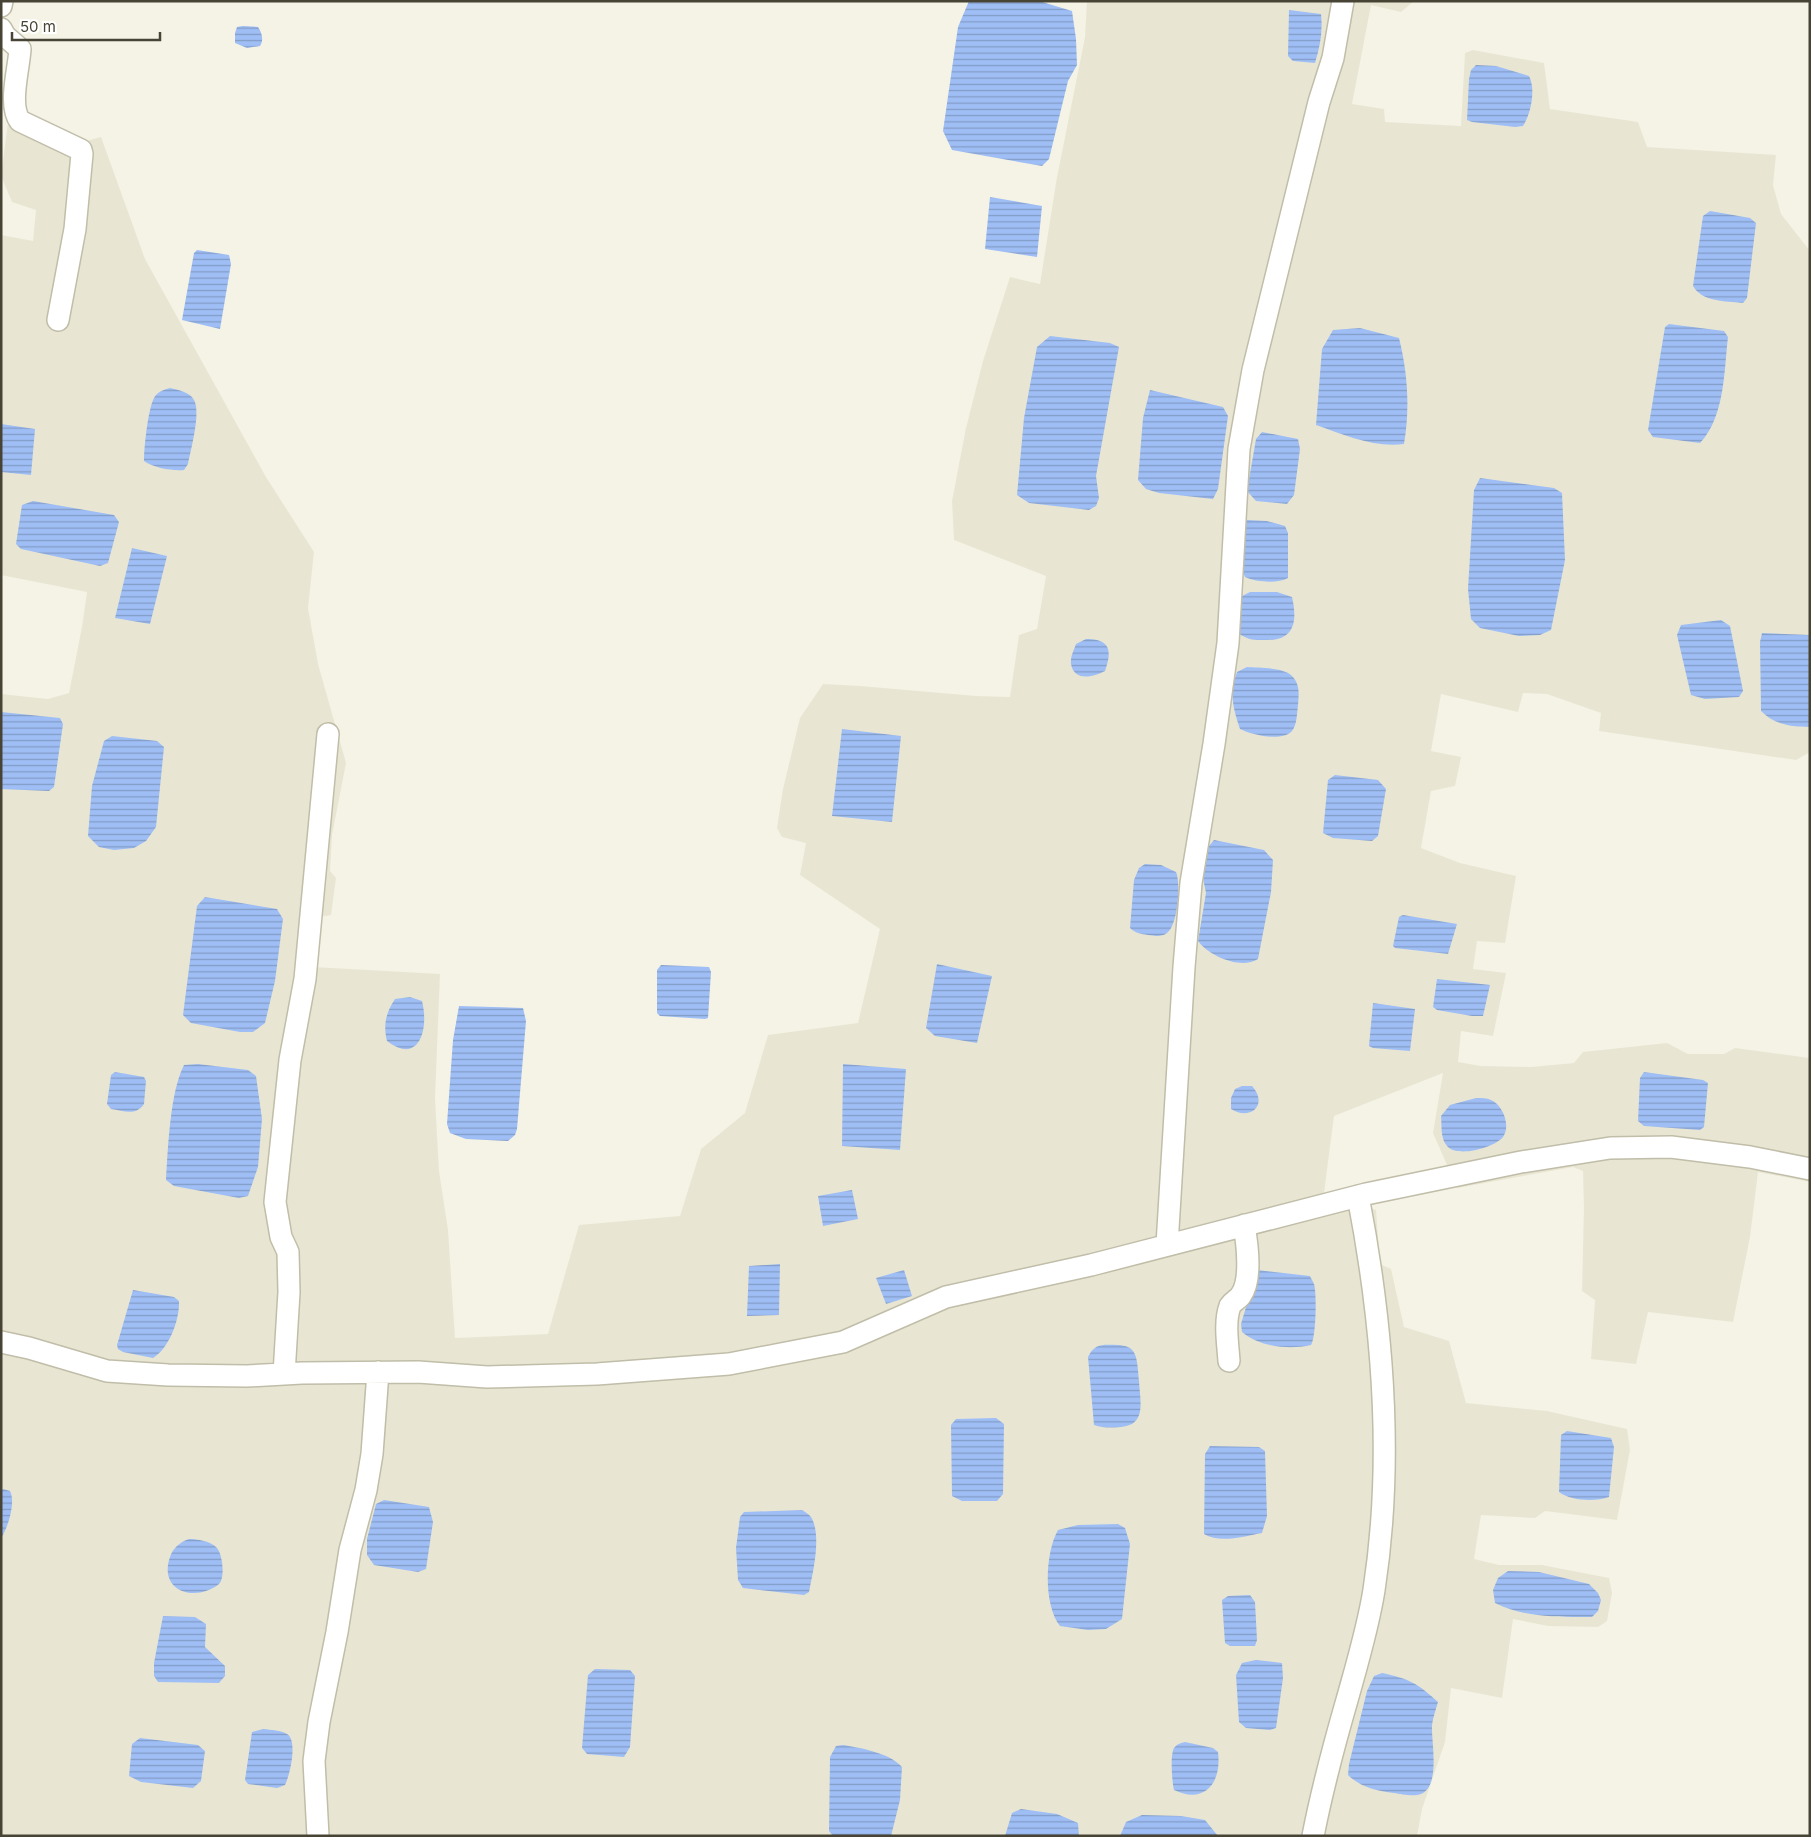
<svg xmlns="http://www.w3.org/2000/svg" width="1811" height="1837" font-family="Inter,sans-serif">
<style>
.residential{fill:#e8e6d3}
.water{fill:url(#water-rules)}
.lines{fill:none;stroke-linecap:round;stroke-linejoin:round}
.minor-casing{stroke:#c0bda8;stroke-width:24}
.minor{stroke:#fff;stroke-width:21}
</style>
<defs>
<pattern id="water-rules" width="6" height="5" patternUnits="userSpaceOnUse" patternTransform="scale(1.25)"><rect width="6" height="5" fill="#9ebef5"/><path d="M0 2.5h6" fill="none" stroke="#839cc7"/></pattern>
</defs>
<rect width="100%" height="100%" fill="#f4f3e6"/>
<path class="residential" d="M1087,1H1414L1401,12L1371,5L1352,104L1384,109L1385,122L1461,126L1465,53L1473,50L1544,63L1550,109L1638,122L1647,147L1776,155L1773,185L1781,214L1810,251V752L1796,760L1599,731L1601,713L1547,694L1523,693L1518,712L1441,694L1431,751L1461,757L1455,786L1431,791L1421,848L1460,863L1516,876L1505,943L1477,941L1473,969L1506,973L1493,1036L1461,1031L1458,1062L1481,1066L1531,1067L1574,1063L1583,1052L1667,1043L1688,1054H1724L1735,1048L1810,1058V1182L1758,1172L1750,1237L1733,1322L1648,1312L1636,1364L1591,1359L1595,1300L1582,1291L1584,1208L1583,1171L1573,1167L1457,1188L1433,1133L1443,1073L1334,1116L1324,1193L1376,1210L1380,1264L1391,1269L1404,1327L1449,1341L1466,1403L1547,1411L1627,1429L1630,1450L1617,1520L1545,1511L1535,1518L1481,1515L1474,1559L1499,1565H1542L1609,1578L1612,1593L1607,1621L1598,1627L1548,1626L1513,1619L1502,1698L1451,1688L1445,1742L1422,1809L1417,1836H1V694L48,699L69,693L82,627L87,592L1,575V235L33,241L36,210L12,202L1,176L8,122L24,114L83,142L101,137L145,259L266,477L314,552L308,608L318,664L346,763L332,835L330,871L336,878L331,915L318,917L313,967L440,974L435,1099L439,1171L448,1230L455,1338L548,1334L579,1225L680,1216L701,1149L745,1113L768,1035L858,1023L880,929L800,875L806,843L782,837L777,828L783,789L800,718L823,684L860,686L976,696L1010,697L1019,635L1037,629L1046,576L954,540L952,501L966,428L983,361L1010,277L1040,284L1057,177L1085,37Z"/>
<path class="water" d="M969,1H1039L1072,11L1076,39L1077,65L1068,81L1049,159L1042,166L952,150L943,131L958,27Z
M1289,10L1321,14C1323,31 1320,47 1315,63L1293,61L1288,56Z
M243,26L258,27C262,33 264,40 260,46L247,48L235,43V33L237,27Z
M1476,65L1496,66L1529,76C1536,89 1531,114 1523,126L1515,127L1472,122L1467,120L1469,79L1471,70Z
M990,197L1042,206L1037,257L985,249Z
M1710,211L1750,218L1756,223L1747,298L1743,303C1726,301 1702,302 1693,286L1703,216Z
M197,250L229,255L231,264L220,329L182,320L194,253Z
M1669,324L1724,331L1728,337C1724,370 1725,417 1700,443L1653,437L1648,430L1665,327Z
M1360,328L1399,338C1408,374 1410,409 1404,444C1375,448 1344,435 1316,425L1322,349L1333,330Z
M1050,336L1110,343L1119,347L1096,476L1099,498L1096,506L1089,510L1029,503L1017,495L1024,418L1037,347Z
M170,388C178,390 190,392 194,400C201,412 191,449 188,464L184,470C172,471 154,468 144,461C144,448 148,409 154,398C157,392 163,390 170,388Z
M1150,390L1223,407L1228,416L1218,489L1213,499L1159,493L1146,489L1138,480L1143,418Z
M1,424L35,429L31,475L1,472Z
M1262,432L1298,439L1300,449L1294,495L1287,504L1256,501L1247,491L1256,439Z
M1480,478L1554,488L1562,493L1565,560L1551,630L1540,635L1519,636L1480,628L1471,619L1468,589L1474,490Z
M33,501L114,515L119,522L108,563L100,566L21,549L16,544L22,505Z
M1247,520L1267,521L1285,526L1288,533V578C1277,584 1256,582 1245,577L1242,570L1244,527Z
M132,548L167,556L150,624L115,618Z
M1250,592H1277L1292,597C1297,619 1296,640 1268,640C1254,640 1250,641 1238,633L1237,610L1242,596Z
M1721,620L1730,626L1743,691L1739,697L1705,699L1691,695L1677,635L1681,625Z
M1762,633L1810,635V727C1791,727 1775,725 1761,711L1760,642Z
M1086,639C1111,639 1112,651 1105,671C1094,677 1074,682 1071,664C1070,657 1074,650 1076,644Z
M1247,667C1259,668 1284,667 1292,676C1300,684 1299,694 1298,705C1297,713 1297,725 1292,731C1282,742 1252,735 1240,729C1233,708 1229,694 1237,672Z
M1,712L60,718L63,724L54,787L49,791L1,789Z
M842,729L901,736L892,822L832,816Z
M112,736L157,741L164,747L156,827L146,841L134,848L114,850L99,847L88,836L92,786L104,741Z
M1335,775L1378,780L1386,789L1378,836L1372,841L1333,838L1323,833L1328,780Z
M1214,840L1264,850L1273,860L1271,892L1258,959C1241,970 1209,956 1198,941L1206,893L1203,878L1209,846Z
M1145,864L1161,865L1176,872C1181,883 1178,925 1167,933C1162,937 1154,936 1148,935C1141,934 1135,933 1130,928L1134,880L1139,868Z
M205,897L277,909L283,919L275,981L265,1023L253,1032H240L191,1023L183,1015L197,906Z
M1403,915L1457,924L1448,954L1395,948L1393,946L1399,917Z
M937,964L992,976L977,1043L935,1036L926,1028Z
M661,965L709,967L711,972L708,1018L705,1019L660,1016L657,1013V970Z
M1437,979L1490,985L1483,1016H1472L1437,1010L1433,1007Z
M410,997L422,1001C429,1028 420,1066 387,1041C383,1025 386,1012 395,999Z
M1373,1003L1415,1009L1410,1051L1373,1048L1369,1046Z
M459,1006L523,1008L526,1021L517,1129L515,1135L508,1141L466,1139L450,1133L447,1124L453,1040Z
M198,1064L248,1070L256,1076L262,1119L258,1167L248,1196L239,1198L174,1186L166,1180C168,1148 170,1092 184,1065Z
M843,1064L906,1069L900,1150L842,1146Z
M115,1072L144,1077L146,1081L144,1104C136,1116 124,1111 111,1109L107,1104L111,1075Z
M1644,1072L1703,1080L1708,1083L1704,1127L1700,1130L1644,1126L1638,1121L1640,1078Z
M1242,1086H1252C1269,1105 1250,1121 1231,1109V1098L1235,1089Z
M1476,1098C1481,1098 1487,1098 1491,1100C1503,1105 1511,1126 1503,1137C1494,1148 1457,1158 1447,1146C1440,1138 1442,1125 1441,1116L1450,1105Z
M852,1190L858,1219L823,1226L818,1196Z
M780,1264L779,1315L747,1316L749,1266Z
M904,1270L912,1296L886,1304L876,1278Z
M1257,1270L1310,1276C1311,1279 1313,1281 1314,1284C1317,1293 1316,1338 1311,1345C1289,1350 1260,1347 1242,1332L1241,1324Z
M133,1290L174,1297L179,1301C180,1319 169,1349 153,1358L123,1352L118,1349L117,1345Z
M1119,1345C1125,1346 1129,1346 1133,1351C1138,1357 1138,1373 1139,1381C1140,1401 1147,1425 1121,1427C1110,1428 1103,1428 1094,1425L1088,1357C1095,1342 1105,1345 1119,1345Z
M996,1418L1004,1424L1003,1494L997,1501H962L952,1496L951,1425L956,1419Z
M1567,1431L1611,1438L1614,1447L1609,1497C1595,1502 1571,1501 1559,1492L1561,1435Z
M1210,1446L1259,1447L1265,1451L1267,1516L1262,1533C1245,1536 1220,1544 1204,1534L1205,1454Z
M3,1489L10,1491C16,1502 8,1528 1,1538V1490Z
M384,1500L429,1507L433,1522L426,1569L418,1572L374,1565L367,1555V1539L376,1504Z
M802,1510C805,1512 809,1514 811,1517C822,1535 813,1572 809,1592L804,1595L743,1588L738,1580L736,1548L740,1517L744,1512Z
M1118,1524L1125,1528L1130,1544L1122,1619L1106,1629L1088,1630L1060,1626C1043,1604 1045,1553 1058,1530L1078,1525Z
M189,1539C197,1539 211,1541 217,1548C223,1555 225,1579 219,1584C195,1603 158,1591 170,1557C173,1548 180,1542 189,1539Z
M1508,1571L1539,1572L1589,1584L1598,1593L1601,1600L1598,1611L1592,1617C1558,1617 1526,1618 1495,1603L1493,1590L1498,1578Z
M1250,1595L1255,1602L1257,1640L1255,1646H1230L1225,1643L1222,1600L1228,1596Z
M163,1616L195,1617L206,1624L205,1647L225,1666V1676L219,1683L158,1682L154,1676V1663Z
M1256,1660L1282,1663L1283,1678L1276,1728L1270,1730L1246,1728L1239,1722L1236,1675L1242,1663Z
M595,1669L630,1670L635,1676L630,1747L624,1757L587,1754L582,1748L588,1675Z
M1382,1673C1410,1679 1417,1683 1438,1702C1436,1709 1433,1717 1432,1725C1431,1741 1441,1786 1421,1794C1414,1797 1401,1794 1394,1793C1377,1791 1360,1787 1348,1775L1349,1764L1367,1691L1374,1676Z
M263,1729C271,1730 281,1730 287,1734C298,1740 290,1775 285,1785L277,1788L248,1784L245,1780L252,1732Z
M140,1738L198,1745L205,1751L201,1781L193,1788L141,1782L129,1776L132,1744Z
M1185,1742L1213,1748L1218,1752C1222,1782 1205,1805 1174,1790C1172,1782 1170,1755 1174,1748C1177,1744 1181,1743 1185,1742Z
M843,1745C861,1748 890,1753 902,1767L900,1800L891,1836H833L829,1831L830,1757L836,1746Z
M1021,1809L1057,1814L1078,1823L1079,1836H1005L1012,1813Z
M1142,1815L1181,1816L1205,1820L1218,1836H1120L1126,1822Z"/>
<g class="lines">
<defs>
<path id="minor" d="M1,6L2,1
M1,29L5,36L20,49C19,69 8,105 20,121L81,150L82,154L75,229L58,320
M1167,1245L1184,967L1191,883L1214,744L1228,643L1239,449L1253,370L1319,102L1333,58L1343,1
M1,1342L29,1348L107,1371L168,1375L247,1376L302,1373L418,1372L487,1377L597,1374L729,1364L843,1342L946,1297L1091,1265L1366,1194L1521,1162L1610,1148L1671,1147L1750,1157L1810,1169
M1229,1361C1228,1345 1224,1322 1230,1306C1233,1301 1239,1299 1241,1295C1252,1280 1247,1242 1244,1225
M284,1374L289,1292L288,1252L281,1237L275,1202L290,1060L305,979L328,734
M318,1836L314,1761L319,1722L337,1632L350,1550L366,1490L372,1454L378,1372
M1313,1836C1322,1790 1334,1745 1347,1700C1357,1664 1368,1628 1374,1590C1394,1460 1383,1325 1358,1196"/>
</defs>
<use href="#minor" class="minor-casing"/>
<use href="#minor" class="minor"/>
</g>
<rect width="1811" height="1837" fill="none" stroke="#474435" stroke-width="5"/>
<path d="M12 32v8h148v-8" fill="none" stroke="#474435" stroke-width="2.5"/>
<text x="20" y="32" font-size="15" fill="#474435" stroke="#ffffff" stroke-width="4" paint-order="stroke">50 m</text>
</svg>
